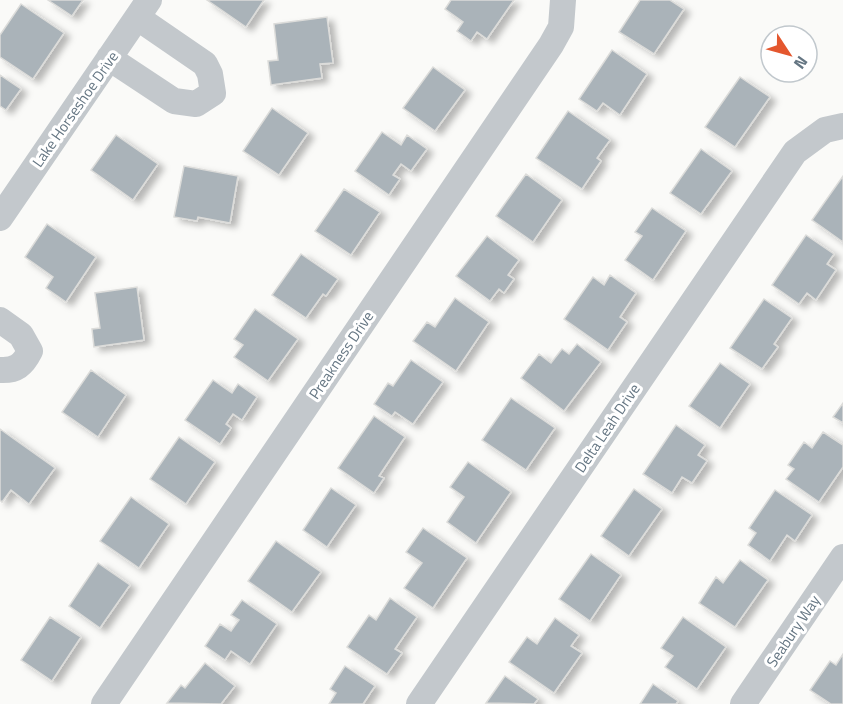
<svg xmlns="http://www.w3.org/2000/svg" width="843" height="704" font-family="'Titillium Web',sans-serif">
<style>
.building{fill:#aab3b9;stroke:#dcdcda;stroke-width:1.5;filter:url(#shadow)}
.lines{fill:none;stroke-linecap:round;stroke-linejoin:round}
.minor{stroke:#c3c8cc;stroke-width:26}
.labels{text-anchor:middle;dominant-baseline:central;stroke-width:6;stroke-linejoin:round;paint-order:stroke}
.street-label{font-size:15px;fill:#657683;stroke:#fff}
</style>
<defs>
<filter id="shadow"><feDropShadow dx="6" dy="4" stdDeviation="3" flood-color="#0004"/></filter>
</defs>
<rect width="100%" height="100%" fill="#fafaf8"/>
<path class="building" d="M48,0H83L72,16Z
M207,0H264L246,27Z
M451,0H514L487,39L477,32L471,41L457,31L463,22L445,9Z
M640,0H670L684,9L654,54L619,32Z
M21,4L64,33L33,79L0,57V35Z
M327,17L333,63L320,64L322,78L271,85L268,61L278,60L274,24Z
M612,50L647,74L620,115L603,103L597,111L579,99Z
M433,67L465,90L435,131L403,108Z
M0,75L21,89L6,110L0,106Z
M740,77L770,97L735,147L705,127Z
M272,108L308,133L279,175L243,151Z
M568,111L610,140L597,158L601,161L582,189L536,158Z
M382,132L401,145L407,135L427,149L411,171L401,164L393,175L400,179L389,195L355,171Z
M116,135L158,164L133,200L91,170Z
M701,149L732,171L701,214L670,193Z
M184,166L238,176L230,223L198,217L197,221L174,217Z
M526,174L562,200L533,242L496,216Z
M843,176V242L812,220Z
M344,189L380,212L351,255L315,231Z
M652,208L686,231L653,280L625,260L642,236L635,232Z
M47,224L96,257L66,302L46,288L53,277L25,257Z
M806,235L834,254L827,264L836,270L816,300L807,293L799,304L772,285Z
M487,236L519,260L508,275L514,279L504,293L499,289L490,301L456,276Z
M301,254L338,279L326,296L323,294L306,318L272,295Z
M610,275L636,293L620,317L627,322L608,350L564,319L593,277L604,285Z
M137,287L144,340L94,347L92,329L100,328L95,293Z
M455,298L489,322L456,371L413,341L427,322L435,327Z
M764,299L792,318L774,344L778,347L762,369L730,348Z
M255,309L298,339L268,381L234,357L243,345L234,339Z
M577,344L601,362L564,411L521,378L539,354L551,363L562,349L569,354Z
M411,360L443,382L413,424L395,412L392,416L374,404L388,383L393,386Z
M720,363L750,384L720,428L689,406Z
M91,370L126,395L98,437L62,412Z
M213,380L232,393L238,384L257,397L242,420L233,414L226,424L231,428L220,444L185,420Z
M511,398L555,428L526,470L482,440Z
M843,403V423L833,417Z
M374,416L405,437L379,476L384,478L374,493L338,468Z
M676,425L705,445L698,455L707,461L692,483L682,477L672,493L643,474Z
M0,429L55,468L29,504L11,490L2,502L0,500Z
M823,432L843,445V467L819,502L786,479L794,469L788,465L804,442L812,448Z
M179,437L215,462L186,504L150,479Z
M468,462L511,492L476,543L447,522L464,497L450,487Z
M331,488L356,505L327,547L303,530Z
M634,489L662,509L629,556L601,536Z
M775,490L812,515L795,541L787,535L770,561L748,545L756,533L749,528Z
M131,497L169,524L139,568L100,541Z
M423,528L467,558L433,608L404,588L422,563L406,552Z
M276,541L321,572L292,612L248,581Z
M591,554L621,575L590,621L559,599Z
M740,560L768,580L735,627L699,603L716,577L723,583Z
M98,563L130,585L100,628L69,606Z
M390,598L417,617L395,649L402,653L387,674L347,647L369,615L376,620Z
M242,600L277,624L250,664L231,651L225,660L205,646L220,624L231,631L239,620L231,615Z
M50,617L81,637L52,681L21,660Z
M683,617L726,647L697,689L665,667L673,656L661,648Z
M555,618L579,635L571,646L582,653L554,693L509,662L527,637L537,644Z
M843,654V704H831L810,690L830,661L836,665Z
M205,663L235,686L221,704L167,703L181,685L185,688Z
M345,666L375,686L363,704H329L336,693L330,689Z
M505,676L538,699L534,704L486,703Z
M653,684L678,701L676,704H640Z"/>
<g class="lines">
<path class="minor" d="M109,58L174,101L196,104L213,93L210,74L205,64L138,18
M0,218L149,0
M0,320L21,335L30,351C23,365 16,371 0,370
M104,704L551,45L561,27L563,0
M419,704L795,152L825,130L843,126
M743,704L843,557"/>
</g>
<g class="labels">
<g class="street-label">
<text transform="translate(75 109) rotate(-55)">Lake Horseshoe Drive</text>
<text transform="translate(341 355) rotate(-56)">Preakness Drive</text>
<text transform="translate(607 428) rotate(-56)">Delta Leah Drive</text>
<text transform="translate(793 631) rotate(-56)">Seabury Way</text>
</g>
</g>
<g transform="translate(789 54) rotate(126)"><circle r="28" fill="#ffffff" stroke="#c1c8cd" stroke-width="1.5"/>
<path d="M0-4.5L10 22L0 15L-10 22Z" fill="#e4572e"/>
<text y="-9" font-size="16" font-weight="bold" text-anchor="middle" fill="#657683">N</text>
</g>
</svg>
